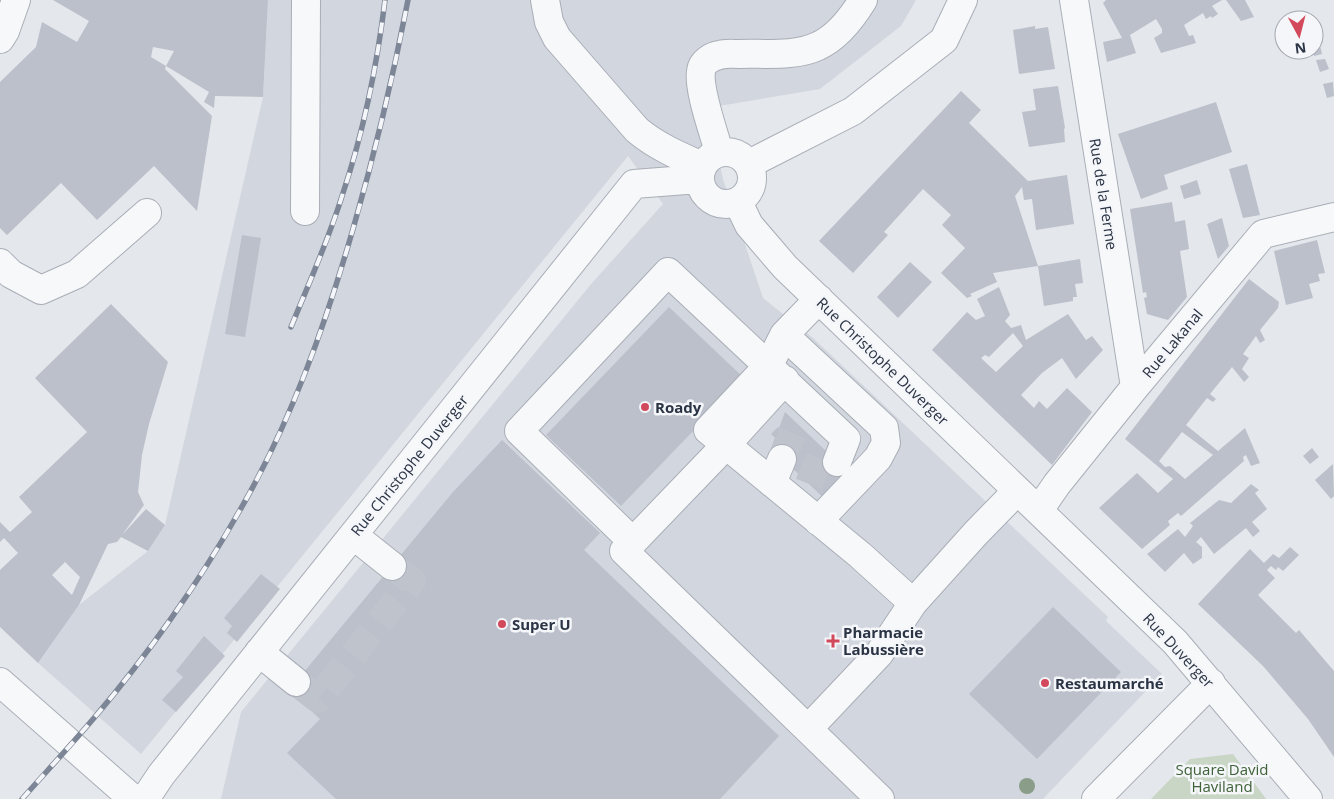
<svg xmlns="http://www.w3.org/2000/svg" width="1334" height="799" font-family="'Open Sans',sans-serif">
<style>
.built{fill:#d2d6de}
.green{fill:#c9d6c5}
.building{fill:#bbc0ca;fill-rule:evenodd}
.lines{fill:none;stroke-linecap:round;stroke-linejoin:round}
.minor-tunnel{stroke:#bfc3cb;stroke-width:28;stroke-dasharray:28 14;stroke-linecap:butt}
.minor-casing{stroke:#a9aeb7;stroke-width:30}
.minor{stroke:#f7f8fa;stroke-width:28}
.rail-casing{stroke:#7d8696;stroke-width:5.5}
.rail{stroke:#f4f6f9;stroke-width:4;stroke-dasharray:11;stroke-linecap:butt}
.tree{fill:#899d89}
.poi-dot{fill:#d1495b;stroke:#f4f6f9;stroke-width:2}
.labels{text-anchor:middle;dominant-baseline:central;stroke-width:5;stroke-linejoin:round;paint-order:stroke}
.street-label{font-size:15px;fill:#2b3445;stroke:#f4f6f9}
.poi-label{font-size:15px;font-weight:bold;fill:#2b3445;stroke:#f4f6f9;text-anchor:start}
.park-label{font-size:15px;fill:#3f6138;stroke:#f4f6f9}
</style>
<rect width="100%" height="100%" fill="#e4e7ec"/>
<path class="built" d="M268,0H916L901,26L820,89L707,108L723,179L763,298L813,338L1108,617L1106,621L1162,674L1043,799H221L241,712L592,283L663,204L628,156L141,754L38,663L79,605L148,551L165,525L263,97Z"/>
<path class="green" d="M1233,754L1266,799H1151L1190,759Z"/>
<path class="building" d="M53,0H268L263,97L215,96L214,108L204,102L209,92L166,66L165,69L212,116L197,211L154,166L97,220L61,183L7,235L0,228V82L36,47L42,22L77,42L89,21ZM153,47L174,51L166,66L151,57Z
M1106,0H1222L1212,6L1218,14L1212,18L1211,16L1206,19L1203,13L1184,25L1189,36L1193,35L1196,43L1161,53L1154,38L1162,33V29L1156,19L1130,35L1136,53L1107,62L1103,42L1122,38L1103,3Z
M1226,0H1245L1254,17L1241,21Z
M1035,26V29L1048,27L1055,69L1019,74L1013,30Z
M1318,37L1322,54L1314,56L1312,50H1314V38Z
M1325,59L1329,69L1320,72L1316,60Z
M1333,82L1334,96L1327,98L1323,84Z
M1058,86L1065,128L1064,129L1065,142L1029,147L1022,112L1036,110L1033,89Z
M961,91L981,110L969,123L1028,181L1067,175L1074,224L1036,230L1032,199L1024,200L1022,187L1015,196L1038,266L993,273L997,282L970,294L972,296L967,298L941,273L965,248L942,225L951,215L923,189L884,232L888,235L853,273L819,241Z
M1216,102L1232,152L1164,175L1168,189L1141,199L1118,134Z
M1247,164L1260,215L1243,218L1229,169Z
M1197,180L1201,194L1184,199L1180,186Z
M1172,202L1175,222L1185,220L1189,249L1180,251L1187,297L1168,320L1147,314L1144,298L1147,297L1146,292L1143,293L1130,209Z
M1222,218L1229,246L1218,259L1207,224Z
M242,235L261,238L245,337L225,334Z
M1317,240L1325,273L1318,274L1320,281L1309,284L1313,298L1286,305L1274,251Z
M1080,259L1083,283L1075,284L1077,297H1073V301L1044,306L1038,266Z
M910,262L932,282L898,318L877,297Z
M1249,279L1279,302L1278,308L1260,330L1265,340L1260,343L1256,336L1243,354L1249,358L1242,369L1249,377L1244,382L1232,367L1210,394L1216,399L1213,402L1207,398L1186,425L1218,451L1245,428L1260,463L1251,466L1246,455L1243,457L1244,461L1181,516L1178,513L1168,521L1170,525L1142,549L1099,508L1137,473L1158,493L1173,479L1125,439ZM1182,432L1213,455L1185,479L1170,466L1165,467L1159,461Z
M999,287L1010,315L1005,321L1011,328L1021,325L1026,340L1068,314L1086,340L1092,336L1103,350L1076,379L1062,358L1042,373L1021,395L1034,408L1039,401L1047,409L1067,388L1092,412L1052,465L932,350L967,312L976,320L985,316L977,299ZM1013,333L1023,346L996,372L981,358L985,355L989,357Z
M111,304L168,362L149,424L142,455L138,492L144,505L122,535L146,509L165,525L148,551L121,537L117,542L108,544L79,605L38,663L0,627V570L18,553L4,538L0,542V522L10,532L32,512L19,497L87,432L35,378ZM65,562L80,577L72,595L52,575Z
M669,307L744,378L621,506L546,435Z
M785,412L844,468L829,503L771,448L775,438L771,434L778,427L779,428Z
M502,440L600,533L584,550L779,736L720,799H336L287,753L320,719L289,690L453,492Z
M1312,448L1319,457L1310,464L1303,456Z
M1333,464L1334,496L1331,499L1315,480Z
M1251,484L1259,490L1255,493L1267,509L1252,522L1260,531L1253,537L1246,528L1214,554L1201,537L1196,542L1202,547V558L1193,564L1184,553L1165,572L1147,554L1178,529L1185,537L1193,526L1190,523L1219,500L1231,503Z
M1290,547L1299,555L1283,571L1278,567L1276,570L1271,566L1267,570L1275,578L1258,595L1296,633L1299,630L1334,671V757L1308,719L1263,666L1198,604L1250,549L1264,563L1273,554L1279,558Z
M261,574L280,589L237,642L227,633L232,626L224,618Z
M1053,607L1121,672L1037,759L969,694Z
M204,636L225,656L176,712L162,700L183,677L176,671Z"/>
<g class="lines">
<path class="minor-tunnel" d="M782,459L797,423
M809,484L823,449
M296,682L318,699L412,581L392,566"/>
<defs>
<path id="minor" d="M545,0L549,22L557,38L637,130C656,146 679,156 702,166
M1074,0L1135,387
M0,39L5,31L16,0
M700 178a26 26 0 1 1 52 0a26 26 0 1 1-52 0Z
M719,152C714,133 698,90 701,71C702,62 712,56 720,55C726,53 733,54 739,54C764,53 795,57 818,46C838,37 852,18 863,0
M749,164L853,111L944,40L963,0
M738,202L749,225L785,267L1175,642L1308,799
M305,211L306,0
M0,263L11,274L41,290L77,274L147,213
M819,299L784,335L769,365L708,430L860,555L913,603
M784,335L884,428L886,443L878,458L818,521
M785,380L726,445L624,551L880,799
M772,483L782,459
M1039,510L1057,484L1135,387L1263,234L1334,217
M353,535L392,566
M633,542L519,431L668,272L846,439L837,462
M259,652L296,682
M0,682L133,799
M808,729L879,654L913,603L976,533L1017,491
M145,799L161,775L634,184L699,179
M1096,799L1211,683"/>
</defs>
<use href="#minor" class="minor-casing"/>
<use href="#minor" class="minor"/>
<defs>
<path id="rail" d="M291,327C309,283 329,239 343,193C364,130 377,66 385,0
M22,799C46,772 71,745 94,718C147,656 200,581 240,510C291,422 325,326 353,229C375,153 393,77 408,0"/>
</defs>
<use href="#rail" class="rail-casing"/>
<use href="#rail" class="rail"/>
</g>
<circle class="tree" cx="1027" cy="786" r="8"/>
<g class="poi-dot">
<circle cx="645" cy="407" r="5"/>
<circle cx="502" cy="624" r="5"/>
<path d="M830.5 633.5h5v5h5v5h-5v5h-5v-5h-5v-5h5z"/>
<circle cx="1045" cy="683" r="5"/>
</g>
<g class="labels">
<g class="street-label">
<text transform="translate(1104 194) rotate(81)">Rue de la Ferme</text>
<text transform="translate(1172 343) rotate(-50)">Rue Lakanal</text>
<text transform="translate(883 361) rotate(44)">Rue Christophe Duverger</text>
<text transform="translate(409 465) rotate(-51)">Rue Christophe Duverger</text>
<text transform="translate(1179 650) rotate(47)">Rue Duverger</text>
</g>
<g class="poi-label">
<text x="655" y="407">Roady</text>
<text x="512" y="624">Super U</text>
<text x="843" y="632">Pharmacie<tspan x="843" dy="17">Labussière</tspan></text>
<text x="1055" y="683">Restaumarché</text>
</g>
<g class="park-label">
<text x="1222" y="769">Square David<tspan x="1222" dy="17">Haviland</tspan></text>
</g>
</g>
<g transform="translate(1299 35) rotate(173)"><circle r="24" fill="#f4f6f9" stroke="#a4a8b1"/>
<path d="M0-4L9 19L0 12L-9 19Z" fill="#d1495b"/>
<text y="-8" font-size="14" font-weight="bold" text-anchor="middle" fill="#2b3445">N</text>
</g>
</svg>
